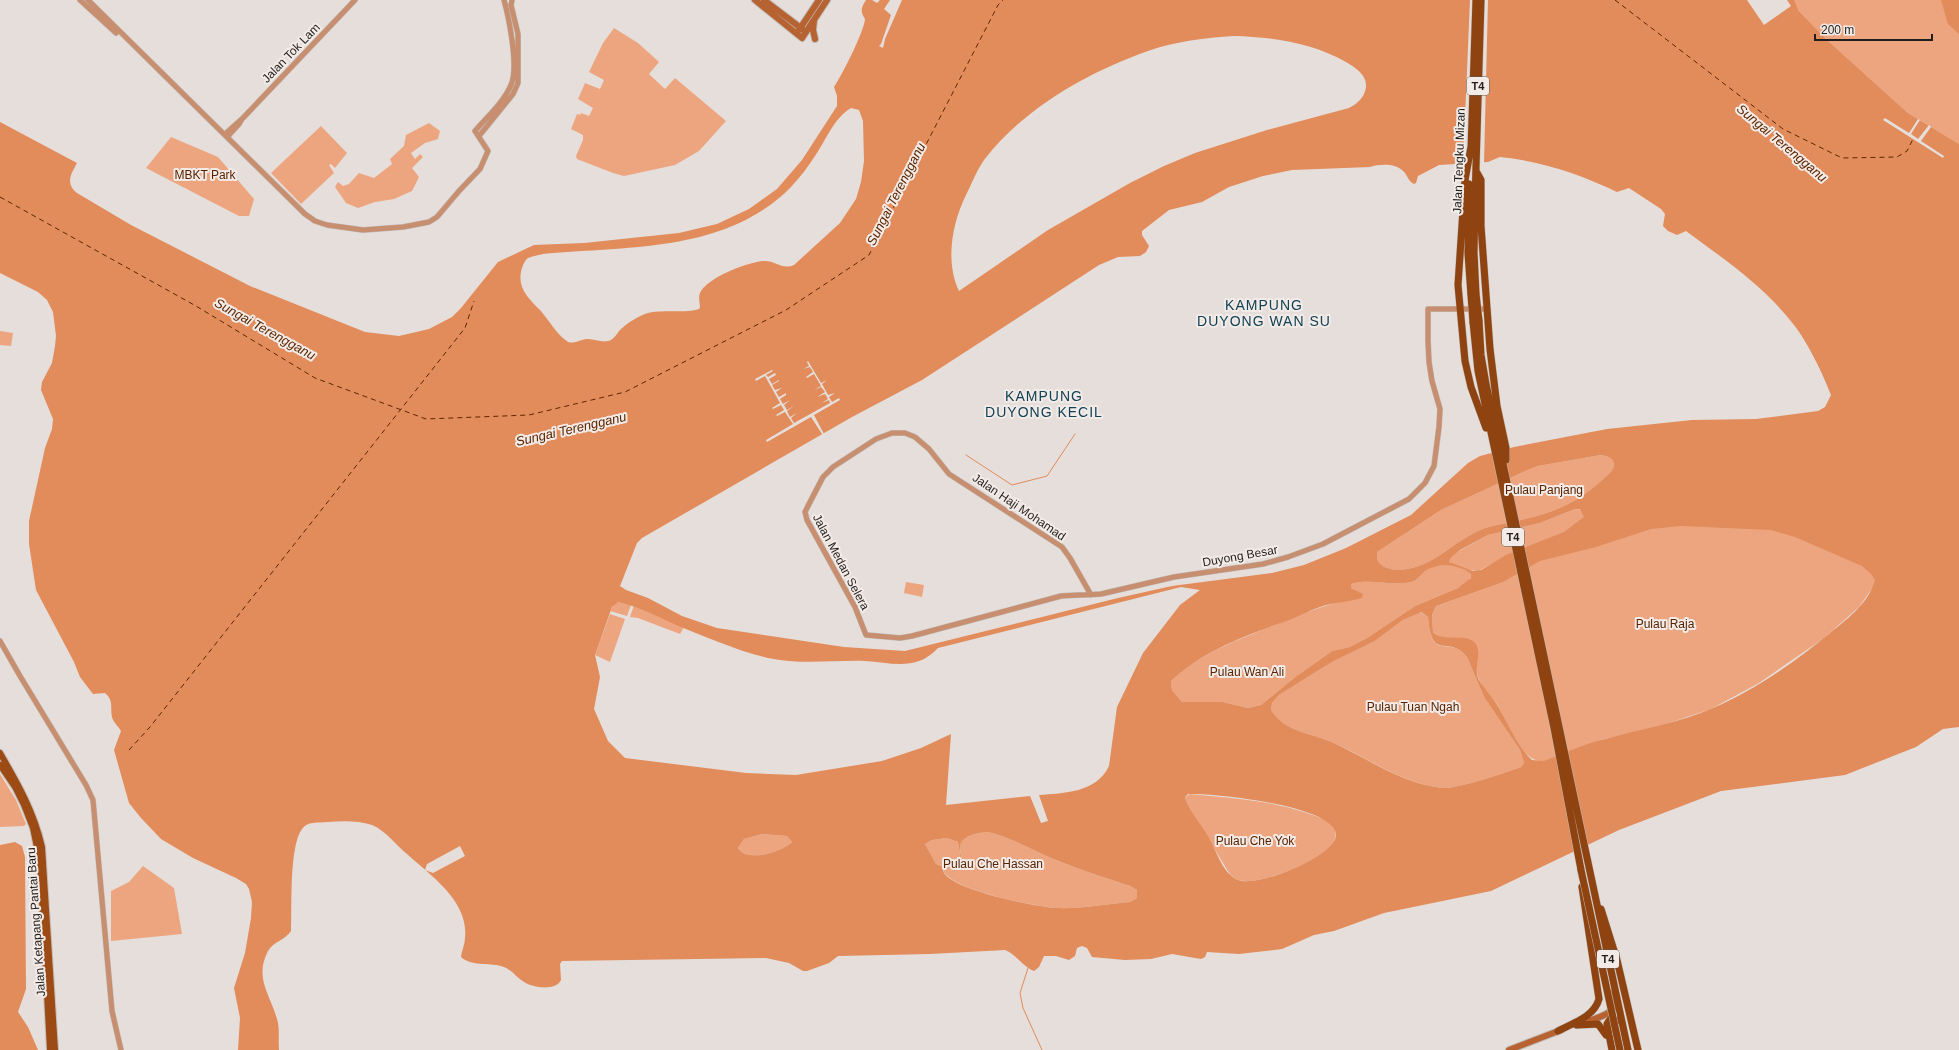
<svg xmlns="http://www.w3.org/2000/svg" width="1959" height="1050" font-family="Helvetica,sans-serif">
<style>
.green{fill:#eda57f}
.water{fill:#e28b5b;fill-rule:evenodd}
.pier{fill:#e5deda}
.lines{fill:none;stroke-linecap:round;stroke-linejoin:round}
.stream{stroke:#e28b5b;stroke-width:1}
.ferry{stroke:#5d2600;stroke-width:1;stroke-dasharray:5 4;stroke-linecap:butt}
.tertiary-casing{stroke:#c2bcb8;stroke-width:6}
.secondary-casing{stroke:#c2bcb8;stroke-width:8}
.primary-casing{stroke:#c2bcb8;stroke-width:8}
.trunk-casing{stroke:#c2bcb8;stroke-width:8}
.tertiary{stroke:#c78e6f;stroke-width:5}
.secondary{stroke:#b66331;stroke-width:6}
.primary{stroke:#9c4b15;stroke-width:6}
.trunk{stroke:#8e4310;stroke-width:7}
.trunk-bridge-casing{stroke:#c2bcb8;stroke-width:8;stroke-linecap:butt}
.trunk-bridge{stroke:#8e4310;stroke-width:7}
.labels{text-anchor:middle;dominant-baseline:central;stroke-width:4;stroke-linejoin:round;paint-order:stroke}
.shield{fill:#f2ebe7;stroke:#605c5a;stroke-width:1}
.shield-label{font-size:11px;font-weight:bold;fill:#211f1d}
.street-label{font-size:12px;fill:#211f1d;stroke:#f2ebe7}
.park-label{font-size:12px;fill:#592300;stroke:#f2ebe7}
.water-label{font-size:13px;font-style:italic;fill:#5d2600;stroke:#f2ebe7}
.quarter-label{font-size:14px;letter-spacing:1px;fill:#114154;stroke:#f2ebe7}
</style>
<rect width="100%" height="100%" fill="#e5deda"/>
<path class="green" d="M1743,0H1959V144L1908,113L1826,39L1798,10Z
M614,28L638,43L659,62L649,74L665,89L675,78L726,121L699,151L675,165L624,176L613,173L577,159L576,156L583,140V135L571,129L577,114L580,115L581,113L589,116L593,108L578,99L585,83L600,89L604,80L589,72L603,43Z
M429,123L440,131L438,139L425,143L411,153L415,159L420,154L423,157L412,168L419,177L412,191L394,199L375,202L358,208L346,203L335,187L338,182L343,186L349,184L359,173L374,178L392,164L390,159L404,146L406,135Z
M321,126L347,153L335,168L331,164L329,165L334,173L301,204L271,173Z
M171,137L218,157L254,199L249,216H239L146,168Z
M0,331L13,333L11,346L0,345Z
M1601,455C1607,456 1614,458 1614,465C1614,471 1605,477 1601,481C1574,505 1552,513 1517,521C1504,524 1489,525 1476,532C1447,546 1431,570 1395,570C1388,569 1380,566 1377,561V552L1441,510L1530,469L1538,466Z
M1575,509L1911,534L1859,607L1824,638L1759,683L1711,709L1654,728L1604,739L1543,761C1521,763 1507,720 1497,704C1491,695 1483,688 1479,679C1472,665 1485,654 1472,641L1440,637L1433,632L1432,615L1436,606L1501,583L1493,563L1478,571L1463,569L1469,572L1472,576L1465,585L1458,588L1415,606L1367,638L1350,647L1332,651L1294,678L1261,705L1248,708L1223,702H1182L1172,690L1171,681C1205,649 1251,635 1293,618C1314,610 1333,601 1355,600L1360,593L1351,588V584C1371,578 1391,587 1411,582C1417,581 1418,577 1422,573C1431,565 1444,564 1455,566L1449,562L1451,558L1459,551L1488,535L1540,523Z
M906,582L924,585L922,597L904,593Z
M618,602L631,605L627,616L610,611L615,603Z
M634,605L684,627L680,634L638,618L630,617Z
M1420,612L1428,617C1432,665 1448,633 1467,657L1484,697L1520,750L1524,763L1521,767C1504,773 1460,789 1442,788C1403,784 1370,759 1336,744C1314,733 1285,733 1271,710L1272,703L1279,695L1332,662L1375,641L1403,620Z
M610,614L625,619L610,662L595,655Z
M0,774L16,800L26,824L24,826L0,827Z
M1190,794C1230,798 1269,800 1307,813C1315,816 1326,819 1332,825C1355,853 1264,883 1245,881C1238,881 1233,878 1229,873L1186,802L1185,797Z
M988,832C1007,836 1024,846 1042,854C1071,867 1100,876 1130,886L1137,890V898L1130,902C1107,904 1080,909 1057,908C1036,907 950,890 943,870L944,868L954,871L963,864C962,858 960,853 960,848C959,835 978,833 988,832Z
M762,834L787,836L792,842C782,852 747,863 738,848L744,839Z
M947,838L958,842C959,851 965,866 952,870L936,864L925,844L932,840Z
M143,866L174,888L182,934L111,941V891L129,882Z"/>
<path class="water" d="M866,0H872L877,3L880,0H1794L1798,10L1826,39L1908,113L1959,144V727L1943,729L1916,747L1845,775L1721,791L1619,830L1491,891L1384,913L1334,931L1314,935L1282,949L1239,954L1207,952L1205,957L1201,959L1172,954L1151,959L1125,960L1092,957L1087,948L1082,946L1077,948L1075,956L1069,960L1056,956H1044L1039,967L1034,971C1022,966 1017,955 1005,950L930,954L838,956L829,963L807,971H803L789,963L766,958L562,961L560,964L561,980C556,991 533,988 524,982C517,978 512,970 504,967C491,962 474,967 462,958L461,956C462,950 465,944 465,938C469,901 431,876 407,854C396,845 385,830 372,825C357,820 342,821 327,822C318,823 307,821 302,829C289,846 292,908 291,931C285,940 273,942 268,951C254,978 270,994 277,1019C280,1028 278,1040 279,1050H238L240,1018L234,988L245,953L251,918L252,902L249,889L246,884L236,878L193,858L161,839L141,818L129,803L114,750L121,731C119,727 113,722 112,717C110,708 114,700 105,693L93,694L80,677L74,662L36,590L29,544V521L45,448L52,429L53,419L41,390L42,382L52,363L55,346L56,336L53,312L47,300L38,292L0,273V122L77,163C71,174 65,183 77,193L131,225L250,286L365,332L399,336L429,329L452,317L461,308L498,262L534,245L584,243L679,233L717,224L749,209L777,189L802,160L837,106V96L834,87C842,75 864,32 865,19C860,11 861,8 866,0ZM1234,36C1273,37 1312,43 1346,62C1356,68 1367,75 1366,87C1365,97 1357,104 1349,108L1267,130L1195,153L1164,166L1130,183L1048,230L959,291C945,262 952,223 966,195C972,183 977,170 984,160C1023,109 1088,72 1148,51C1176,41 1205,38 1234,36ZM851,108L859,110L863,121L864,161L861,182L856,199L840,223L794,265C782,270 776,261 765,261C750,261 706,278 700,293C698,297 700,303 700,308C694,314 662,309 648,313C638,316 627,323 619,331C617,334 614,338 611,340C603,344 594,338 586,339C579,340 575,344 568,342C555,333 550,321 540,310C528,298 516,287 522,268C523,265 525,260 528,258C532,256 539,255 543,254C628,246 726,253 791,187C800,177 808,167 815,156C826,140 834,118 851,108ZM1500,157C1541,161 1580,174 1617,192L1629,188L1661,209L1665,214L1663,226L1668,231L1677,235L1686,231C1724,259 1765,287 1794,325C1808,343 1823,374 1831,395L1825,407L1818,411L1756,419L1692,420L1607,429L1514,447L1480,456L1468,463L1411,515L1346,548L1304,565L1272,573L1172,586L1118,598L905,651L844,647L717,628L682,616L648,598L626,590L620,586L637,543L642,538L852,417L922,380L1099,265L1118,257L1140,256L1146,252L1149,246L1142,235V231L1169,210L1202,202L1229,187L1263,176L1292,170L1370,167C1380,164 1396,163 1404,172C1408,176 1408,181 1414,184L1416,183L1418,176L1439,165L1488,162ZM1601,455C1607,456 1614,458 1614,465C1614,471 1605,477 1601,481C1574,505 1552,513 1517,521C1504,524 1489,525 1476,532C1447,546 1431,570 1395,570C1388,569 1380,566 1377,560V552L1441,510L1530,469L1538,466ZM1575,509H1580L1584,517L1564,532L1506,555L1481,570L1473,571L1449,562L1451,558L1460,550L1488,535L1540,523ZM1681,526L1771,530L1795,537L1862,566L1871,574L1875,580C1869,603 1847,619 1830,633C1795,662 1755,690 1713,708C1679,723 1641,729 1605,739C1584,744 1563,754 1543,761L1532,760C1515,744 1508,722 1496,703C1491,695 1482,686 1478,678C1474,666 1482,655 1476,644C1468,632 1443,643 1433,632L1432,615L1436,606L1501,583L1540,561L1596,547L1651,529ZM1443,565C1452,565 1464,568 1471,574V578L1458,588L1415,606L1367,638L1350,647L1332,651L1294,678L1261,705L1248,708L1223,702H1182L1172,690L1171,681C1205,649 1250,634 1292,619C1302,615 1311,610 1320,607C1334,602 1350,602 1362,598L1363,594L1351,588V584C1371,578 1391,587 1411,582C1417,581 1418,577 1423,573C1427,568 1437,566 1443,565ZM1181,587L1200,590L1180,605L1143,653L1117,707L1109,766C1096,793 1064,793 1039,795L1048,821L1041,823L1030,796L946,805L951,734L921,748L882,761L796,775L746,773L625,758L608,741L594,709L600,677L595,655L612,607L618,602C639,607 655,615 674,624C703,636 738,651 768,658C800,665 833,660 865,661C893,663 917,671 938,648ZM1421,612L1428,617C1432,664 1448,633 1467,657L1484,697L1520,750L1524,763L1521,767C1504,773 1459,789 1442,788C1403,784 1370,760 1336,744C1314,733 1285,733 1271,710L1272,703L1279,695L1332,662L1375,641L1403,620ZM1188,794C1212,793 1333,805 1336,834C1338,856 1257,888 1238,880C1223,874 1217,852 1209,838C1205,830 1185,804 1185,797ZM988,832C1007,836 1024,846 1042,854C1071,867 1100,876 1130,886L1137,890V898L1130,902C1107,904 1080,909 1057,908C1036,907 950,890 943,871L944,868L954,871L961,867C964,860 960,856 960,849C959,835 978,833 988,832ZM762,834L787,836L792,842C782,852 747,863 738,848L744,839ZM947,838L958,842C959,851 965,866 952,870L936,864L925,844L932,840Z
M1941,0H1959V34L1948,24Z
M15,842L22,846L25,857L26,989L18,1012L28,1027L38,1050H0V845Z"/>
<path class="pier" d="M890,0H902L885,39L883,48L879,46L881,44L891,15L884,9Z
M1470,0H1488L1484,164L1463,165Z
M1747,0H1787L1791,6L1764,25Z
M1885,118L1909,133L1918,119L1920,120L1911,134L1918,139L1929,125L1931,127L1921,141L1944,156L1943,158L1883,120Z
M808,361L821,383L827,380L822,384L828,395L835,393L829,397L832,402L839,398L840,400L814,415L824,434H822L811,417L767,442L766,440L793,424L785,412L777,416L776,415L784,410L781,405L773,409L772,408L780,403L765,376L756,381L755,379L772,370L773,371L766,375L768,377L775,373L776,375L769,379L772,384L779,380V381L772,385L775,390L782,388L776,392L779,397L786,393V395L780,399L783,404L790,400L784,405L787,410L794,406L787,411L790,417L797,413L791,418L794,423L830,403L829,400L822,403L828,399L825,394L817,397L825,392L821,387L814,390L821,386L814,374L807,378L806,377L813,372L810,367L803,369L809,366L807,362Z
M460,846L465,856L433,873L425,870L427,864Z"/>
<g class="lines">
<path class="stream" d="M966,455L1012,485L1047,476L1075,434
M1028,968L1020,993L1023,1008L1042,1050"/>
<path class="ferry" d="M1615,0L1783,129L1842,158L1897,157L1907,151L1913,139
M0,197L196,306L315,378L426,419L529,415L625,392L786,310L869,255L998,5L1003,0
M129,750L150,727L465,328L474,301"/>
<defs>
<path id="tertiary" d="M80,0L116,33
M88,0L305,214L315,221L327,225L363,230L403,227L429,222L437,217L459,191L480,169L488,151L475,131C487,117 504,102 511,85C519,68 509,18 504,0
M225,134L243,118L355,0
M228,136L239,124L242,119
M479,136L513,94L518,83V34L511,5L512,0
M1091,595L1070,558L1062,547L949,474L929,449L915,437L905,433H892L876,439L833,467L823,477L809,504L805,512L807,520L855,607L866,635L900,638L912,636L1061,596C1074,595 1087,595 1101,594L1174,577L1263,564L1288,557L1323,544L1409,499L1425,483L1434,466L1439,427L1440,409L1432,381L1429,362L1428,341V309H1487
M0,641L20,676L86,785L93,800L112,1011L121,1050"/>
<path id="secondary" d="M755,0L802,38L827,0
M764,0L806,32
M814,21L813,30L815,39
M799,30L819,0
M1581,1023C1589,1021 1614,1014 1615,1005C1615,1002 1612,996 1611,993
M1509,1050L1561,1030"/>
<path id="primary" d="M0,753C18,784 34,812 42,847L55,1050
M0,765L15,787L24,805L33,828L40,862L50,1050"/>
<path id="trunk" d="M1471,147L1465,180L1458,285L1465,361L1471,387L1486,428
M1471,150L1476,0
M1476,171L1481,180V226L1490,349L1497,406L1506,448V460
M1469,184L1468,253L1471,295
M1476,294L1474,253L1475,200L1481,0
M1479,321L1481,355L1486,384L1628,1050
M1473,322L1478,371L1554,728L1582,875
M1601,909L1617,960L1638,1050
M1577,1025L1598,1024L1606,1035
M1558,1031C1573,1023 1594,1017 1599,999L1582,887
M1612,1050L1607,1024L1611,1018L1617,1021"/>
</defs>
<use href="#tertiary" class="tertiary-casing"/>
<use href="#secondary" class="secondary-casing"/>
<use href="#primary" class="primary-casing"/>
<use href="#trunk" class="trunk-casing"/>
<use href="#tertiary" class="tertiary"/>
<use href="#secondary" class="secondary"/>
<use href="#primary" class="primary"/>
<use href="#trunk" class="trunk"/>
<defs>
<path id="trunk-bridge" d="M1476,294L1479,321
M1471,295L1473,322
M1581,870L1620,1050"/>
</defs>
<use href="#trunk-bridge" class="trunk-bridge-casing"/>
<use href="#trunk-bridge" class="trunk-bridge"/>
</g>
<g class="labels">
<g class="shield">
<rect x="1467" y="77" width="22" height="18" rx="3"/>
<rect x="1502" y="528" width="22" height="18" rx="3"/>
<rect x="1597" y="950" width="22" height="18" rx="3"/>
</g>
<g class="shield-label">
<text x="1478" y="86">T4</text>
<text x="1513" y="537">T4</text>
<text x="1608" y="959">T4</text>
</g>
<g class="street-label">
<text transform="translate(291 53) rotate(-46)">Jalan Tok Lam</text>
<text transform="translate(1459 161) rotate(-88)">Jalan Tengku Mizan</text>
<text transform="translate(1019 507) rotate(34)">Jalan Haji Mohamad</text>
<text transform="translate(1240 556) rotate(-10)">Duyong Besar</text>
<text transform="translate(841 562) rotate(62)">Jalan Medan Selera</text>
<text transform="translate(36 922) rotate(-94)">Jalan Ketapang Pantai Baru</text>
</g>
<g class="park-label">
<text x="205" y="175">MBKT Park</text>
<text x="1544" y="490">Pulau Panjang</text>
<text x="1665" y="624">Pulau Raja</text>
<text x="1247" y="672">Pulau Wan Ali</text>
<text x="1413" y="707">Pulau Tuan Ngah</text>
<text x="1255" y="841">Pulau Che Yok</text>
<text x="993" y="864">Pulau Che Hassan</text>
</g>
<g class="water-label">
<text transform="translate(1782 143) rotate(40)">Sungai Terengganu</text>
<text transform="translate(896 194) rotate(-63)">Sungai Terengganu</text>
<text transform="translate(265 329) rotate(29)">Sungai Terengganu</text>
<text transform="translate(571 429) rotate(-13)">Sungai Terengganu</text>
</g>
<g class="quarter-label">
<text x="1264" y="305">KAMPUNG<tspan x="1264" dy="16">DUYONG WAN SU</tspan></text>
<text x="1044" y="396">KAMPUNG<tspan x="1044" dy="16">DUYONG KECIL</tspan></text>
</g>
</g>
<path d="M1815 34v6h117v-6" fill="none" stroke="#211f1d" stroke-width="2"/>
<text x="1821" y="34" font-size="12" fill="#211f1d" stroke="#f2ebe7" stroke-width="3" paint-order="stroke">200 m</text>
</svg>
